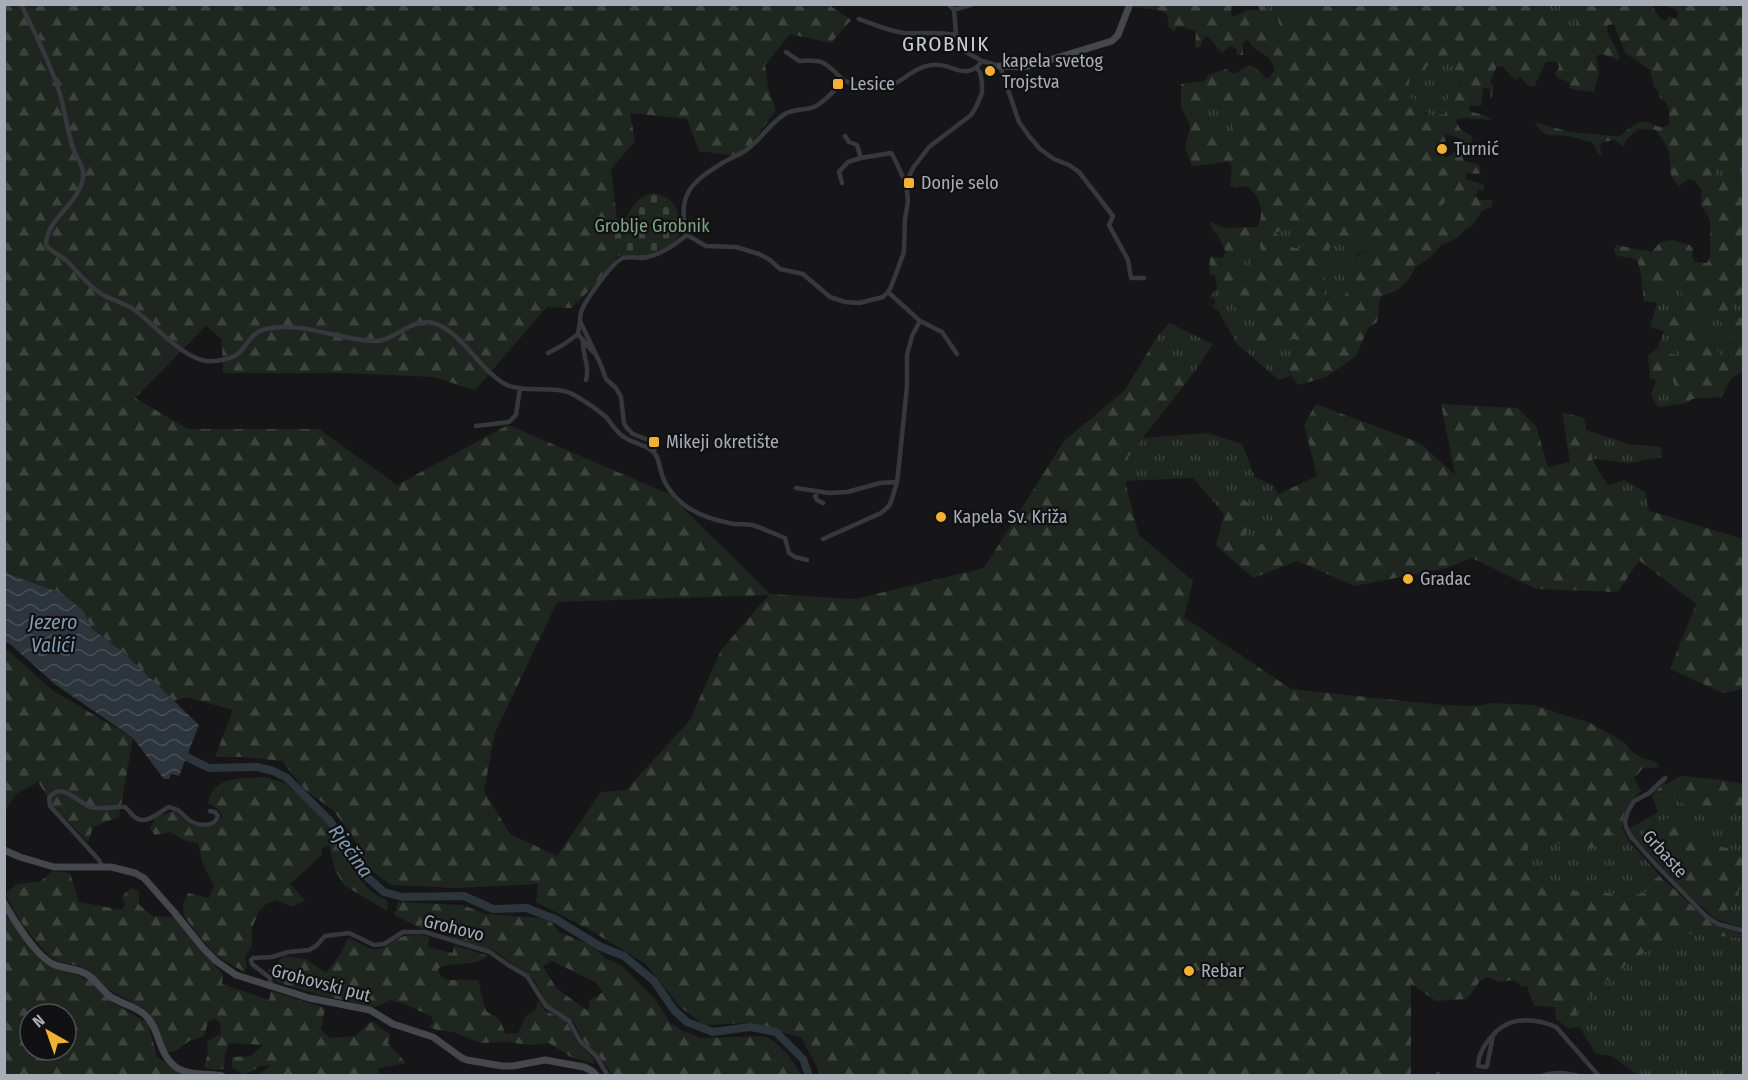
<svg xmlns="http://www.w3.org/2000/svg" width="1748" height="1080" font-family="'Fira Sans Condensed',sans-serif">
<defs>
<pattern id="grass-tufts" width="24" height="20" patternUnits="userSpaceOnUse" patternTransform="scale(1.5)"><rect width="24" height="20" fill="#1e261f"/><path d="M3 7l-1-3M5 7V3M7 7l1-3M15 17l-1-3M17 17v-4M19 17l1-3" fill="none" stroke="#3c433d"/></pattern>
<pattern id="forest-firs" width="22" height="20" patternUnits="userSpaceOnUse" patternTransform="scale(1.5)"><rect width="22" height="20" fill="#1e261f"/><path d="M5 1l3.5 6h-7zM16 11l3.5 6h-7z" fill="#3c433d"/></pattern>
<pattern id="cemetery-stones" width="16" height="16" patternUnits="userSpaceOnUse" patternTransform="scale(1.5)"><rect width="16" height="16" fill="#1e261f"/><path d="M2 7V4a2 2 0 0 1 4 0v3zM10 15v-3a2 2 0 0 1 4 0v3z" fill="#3c433d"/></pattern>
<pattern id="water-waves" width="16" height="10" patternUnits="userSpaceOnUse" patternTransform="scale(1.5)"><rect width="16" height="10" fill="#2c353c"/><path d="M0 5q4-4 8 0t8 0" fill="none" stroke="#485056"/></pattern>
</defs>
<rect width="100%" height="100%" fill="#161618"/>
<path fill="url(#grass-tufts)" d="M1267 5H1299L1300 12 1295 15 1285 36H1279L1268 23Z
M1544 5H1582L1589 7 1578 25 1573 29 1567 27 1562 10 1557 15H1548Z
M1435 60H1448L1465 74 1448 99 1445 114 1437 121 1404 95 1405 90 1409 85 1410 73Z
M1215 101 1221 109 1231 113C1238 125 1230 133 1221 141L1217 136 1206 131 1201 119 1202 113Z
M1721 160 1726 165 1738 163 1742 174 1738 179H1732L1720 186 1713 169 1714 163Z
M1448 192H1454L1457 198 1454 206 1445 215H1433L1429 211 1430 205 1445 202 1444 196Z
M1285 229H1297L1312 238C1307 241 1305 246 1300 248 1292 250 1289 241 1283 238 1280 236 1277 234 1274 233Z
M1259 240 1262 255 1251 261 1249 267 1243 268 1238 263 1234 252 1237 247 1243 244 1249 245Z
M1364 242 1369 244 1372 249C1368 250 1362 251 1358 254 1347 264 1359 300 1332 302L1323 293 1327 256 1331 244Z
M1669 286 1681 289 1683 301 1680 313 1669 319 1683 345 1679 356 1657 349 1664 331 1650 327 1657 303 1655 297 1663 289Z
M1217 288 1228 290 1234 293 1235 299 1256 322 1255 340 1299 339 1301 345C1292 357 1288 361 1290 376L1279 380 1237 344 1218 311 1212 307 1216 301 1213 298H1209Z
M1743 294V319L1737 316 1731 306 1732 299Z
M1705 310 1716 314 1723 324 1733 330 1727 361 1722 359C1720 351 1714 349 1709 343 1702 333 1700 324 1698 313Z
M1169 323 1213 344 1195 371 1176 368 1157 337Z
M1667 376 1672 378 1678 395 1687 403 1658 407 1651 395 1656 380Z
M1586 430 1628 444 1661 447 1662 457 1630 463 1592 459Z
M1208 433 1242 444 1255 477 1273 485 1278 494 1270 498 1282 519 1272 543 1238 547 1231 490 1224 514 1193 478 1125 481 1124 461 1143 438Z
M1624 480 1645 492 1649 510 1634 506 1623 511 1607 486Z
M1663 792 1691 808 1706 813 1718 804 1722 807 1743 815V856L1731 849 1702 842 1682 815 1671 817 1644 830V847L1632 835 1629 829 1658 812 1652 795Z
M1622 828 1628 840 1660 876 1654 879 1656 890 1626 897 1598 891H1564V888L1533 871 1526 857 1531 838H1544L1573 849 1593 848Z
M1743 886V928L1716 919 1738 901 1739 890Z
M1678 933 1743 938V934V1075H1638L1611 1056 1596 1054 1579 1027 1576 1009 1598 988 1633 959Z"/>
<path fill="url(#forest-firs)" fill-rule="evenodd" d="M1136 4 1232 5 1231 11 1233 17 1249 9 1260 11 1258 5H1267L1268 23 1280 36H1285C1279 26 1272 12 1286 6L1295 15 1300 12 1299 5H1544L1548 15H1557L1563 9 1567 27 1573 29 1578 25 1574 14 1579 11H1585L1588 8 1582 5H1653C1654 12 1659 18 1666 21L1669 16 1675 19 1679 14 1675 9 1669 7 1668 5H1743L1744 294 1732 299 1731 306 1737 316 1743 319V373L1742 372 1732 378 1721 397 1692 399 1687 403 1678 395 1672 378 1667 376 1656 380 1650 378 1648 356 1657 349 1679 356 1683 345 1668 326 1669 319C1683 310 1685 306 1681 289 1668 286 1664 288 1656 297L1657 303 1645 301 1644 306C1644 300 1641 263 1636 260 1632 257 1623 257 1617 256L1614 251 1616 245 1652 252 1660 242 1672 240 1690 245 1693 250 1692 256 1695 262 1707 263 1710 257V220L1701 204 1702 191 1695 181 1689 179 1679 186C1665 172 1673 168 1669 153 1667 145 1660 137 1656 130L1638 129 1625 141 1624 147 1614 140 1603 142 1599 146 1603 156 1598 153 1592 142C1583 141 1577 137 1568 136 1550 133 1546 141 1534 122L1570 132 1614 136H1620C1627 130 1636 121 1646 122 1656 124 1660 131 1669 124 1669 113 1671 103 1660 98L1658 91 1654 87 1650 70 1625 53 1614 24 1608 25 1607 32 1619 54V60L1602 54 1596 56 1599 74 1594 92 1576 90 1570 88 1569 82 1558 78 1555 73 1559 68 1558 62H1546L1534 87 1528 86 1520 77 1515 80 1503 67 1497 66 1490 82 1494 87 1491 99 1489 88H1483L1481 106 1470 105 1469 111 1486 116 1491 120 1466 118 1455 120 1461 130 1472 136 1471 149 1462 156 1464 161 1477 164 1481 168 1479 174 1467 173 1465 179 1483 184 1485 190H1479L1475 195 1479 200H1492V206L1482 211 1471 227 1466 229 1457 238 1441 245 1434 254 1415 268 1409 279 1396 291 1384 295 1380 299 1377 322 1368 328 1356 356 1326 377 1299 385C1283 369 1289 361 1301 345L1299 340 1292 339 1284 346 1260 344 1255 340 1256 322 1241 314 1233 305C1238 291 1228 290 1217 288L1215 276 1209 274 1210 257 1222 258 1226 252 1218 236 1208 221 1225 228 1257 227C1266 212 1259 196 1247 186L1235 188 1230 185 1232 166 1227 162 1192 166 1185 147 1190 129 1189 123 1181 107V84L1205 81 1208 75 1226 69C1240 81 1240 63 1252 66 1257 68 1263 75 1267 79L1275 70C1271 56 1263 55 1254 48 1252 46 1250 43 1248 40L1243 43V55H1237L1236 49 1231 46 1222 53 1210 39 1205 36 1200 47 1195 48 1196 31 1178 26 1174 31 1169 27 1167 15 1163 11 1134 7ZM1435 60H1448L1453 64 1454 70H1460L1465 74 1459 84 1453 83 1448 87V99L1443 103 1445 108V114L1439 115 1437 120 1424 112 1421 101 1404 95 1405 90 1409 85 1410 73 1416 75 1423 74 1429 63ZM1215 101 1225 113H1231C1235 119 1235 123 1232 129L1226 131V137L1221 140 1217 136 1206 131 1201 119 1202 113ZM1445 134 1462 139 1458 141 1455 152 1446 158 1437 149 1440 144 1446 141ZM1721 161 1726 165 1738 163 1742 174 1738 179H1732L1727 176 1720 186 1713 169 1714 163ZM1448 192H1454L1457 198 1454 206 1445 214 1433 215 1429 211 1430 205C1437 207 1440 208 1445 202L1444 196ZM1285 229H1297L1312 238C1307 241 1305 246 1300 248 1292 250 1289 242 1284 238 1281 236 1278 235 1275 233ZM1259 241 1262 255 1251 261 1249 267 1243 268 1238 263 1234 252 1237 247 1243 244 1249 246ZM1364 242 1369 244 1372 249C1356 253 1355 258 1347 271L1351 282C1348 292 1343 301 1332 302L1323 293 1327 256 1331 245ZM1705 310 1716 314 1723 324 1733 330 1729 348 1724 351 1729 355 1727 361 1722 359C1720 351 1714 349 1709 343 1703 333 1700 324 1698 313Z
M4 5H829L851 20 831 43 790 34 765 65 768 87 776 110 742 157 699 151 687 119 630 113 635 141 611 169 617 220 606 222 618 256 592 288 571 308 547 307 475 390 433 377 344 373H223L222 340 206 326 135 398 188 429H319L397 485 508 425 669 494 770 594 855 599 984 568 1064 441 1124 391 1157 337 1176 367 1195 371 1125 461V481L1139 535 1193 581 1184 617 1291 689 1442 705 1477 706 1491 703 1533 705 1590 723 1623 741 1632 752 1644 759 1654 761 1659 765 1656 768H1643L1634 778 1641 791C1628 802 1623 811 1622 828L1593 848 1573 849 1544 838H1531L1526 857 1533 871 1565 888 1564 891H1598L1626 897 1656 890 1654 879 1660 876 1703 916 1717 926 1743 934V938L1678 933 1633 959 1598 988 1576 1009 1579 1027 1569 1029 1556 1019 1555 1007 1534 1006 1527 986 1523 987 1514 980 1499 982 1488 977 1480 981 1467 999 1436 1001 1411 984V1075L820 1076 818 1069 801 1037 746 1023 704 1025 679 1006 646 964 590 930 536 902 538 884 458 888 391 885 369 869 352 835 333 810 305 790 282 761 244 757H215L233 710 186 697 174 701 123 652 92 629 83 610 61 593 5 572ZM769 595 721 650 690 720 626 790 601 792 557 856 510 834 484 791 495 733 557 602Z
M1316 404 1420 443 1455 475 1441 404 1518 408 1536 426 1548 467 1570 462 1562 412 1584 418 1592 459 1623 511 1634 506 1743 539V689L1723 693 1670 669 1696 604 1639 560 1618 592 1536 589 1472 558 1446 568 1355 586 1297 561 1253 578 1216 545 1231 489 1257 511 1239 547 1272 543 1282 519 1270 498 1317 476 1304 425Z
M5 649 9 651 52 690 133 738 119 817 93 827 88 842 54 807 38 782 16 794 5 811Z
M1683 776 1723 780 1743 784V815L1722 807 1718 804 1706 813 1691 808 1663 792 1652 795 1666 781 1664 786 1676 778Z
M264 777 285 783 309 804 327 824 360 879 370 891 388 901 387 911 344 885 335 870 329 845 322 848V855L290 884 305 900 293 907 276 900 266 904 259 911 252 928V945L245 958 247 967 244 972 219 957 209 948 184 916 183 904 188 893 209 898 214 885 203 865 198 843 186 841 170 832 155 835 150 829 156 816 175 811C189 825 197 830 217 824L222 816 219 810 208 803C214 775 240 779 264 777Z
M1683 815 1702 842 1731 849 1743 856V886L1739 890 1738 901 1716 919 1689 896 1644 847 1643 830 1671 817Z
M52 871 70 873 79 902 122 910 125 905 122 897 126 892 132 888 139 892V905L153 916 174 917 199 949 223 974 222 984 269 1000 271 991 325 1008 321 1029 330 1038 355 1036 372 1021 390 1035 388 1043 406 1063 379 1068V1075H259L271 1065 260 1066 245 1075 232 1068V1057L251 1056 263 1045 229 1043 225 1055 224 1069 214 1070 204 1067 208 1054 207 1042 221 1033 220 1023 215 1019 208 1022 204 1036 189 1041 176 1051 167 1052C161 1035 157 1021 143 1008L105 988 88 970 79 966 57 961 50 957C32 938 16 918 6 894L16 884 41 881Z
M398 902 462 905 486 914 541 918 551 922 559 932 591 945 606 959 621 965 655 999 670 1023 683 1031 701 1038 764 1036C779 1042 794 1061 801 1075H613L598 1055 583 1040 574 1022 547 1004 534 980 527 973 509 962 498 953 491 949 463 943 450 937 440 926 432 925 425 930 394 915ZM552 961 595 982 603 992 590 1000 588 1011 556 988 543 966Z
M4 913 47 965 88 979 111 1002 148 1023 157 1057 184 1075H5ZM30 1014H66V1050H30Z
M421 935 429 937 428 947 453 953 454 945 488 956C473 968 457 959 438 969L441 977 448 980H478L486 1011 499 1019 506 1034 518 1033 526 1016 536 1009 538 1000 544 1010 566 1021 578 1043 594 1059V1064L571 1057 549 1043 531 1045 506 1042 481 1043 453 1032 437 1030 429 1027 433 1022 431 1016 402 1003 391 1000 375 1007 319 995 277 982 268 971 284 956 306 959 326 973 341 953 348 938C357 940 365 949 375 949 385 950 392 941 401 937 407 935 414 935 421 935Z"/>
<path fill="url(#cemetery-stones)" d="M654 193C665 196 675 200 677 212 678 219 682 223 681 230 681 242 657 254 646 256 636 258 630 254 618 256L606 221 627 217C633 204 639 196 654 193Z"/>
<path fill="url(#water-waves)" d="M4 572 61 593 83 610 92 629 123 652 199 725 179 776 171 774 169 779H164L133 738 56 685 10 644 5 642Z"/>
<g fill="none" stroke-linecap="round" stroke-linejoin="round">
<path stroke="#2c353c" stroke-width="8" d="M179 749 187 757 209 768 257 767 273 771 287 778 330 821 366 876 384 892 402 897 464 896 493 909 527 908 557 920 601 947 624 956 654 981 674 1010 687 1022 713 1032 750 1027 776 1032 803 1059 809 1076"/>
<path stroke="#37383d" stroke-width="4.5" d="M21 4C35 34 50 62 60 94 65 111 67 130 73 148 76 158 85 166 83 177 80 204 46 218 46 245 52 253 60 255 67 261 78 272 87 285 100 293 111 300 125 303 136 311 154 325 183 358 206 361 216 362 233 359 240 352 249 342 252 332 266 329 303 321 338 340 374 341 395 342 410 317 433 323 462 331 479 370 505 384 526 395 554 383 576 396 586 402 597 409 606 417 612 424 616 432 624 437 633 444 648 444 655 454 659 459 659 465 661 471 664 485 675 498 687 507 701 516 717 521 734 524 740 524 746 524 752 525 763 528 774 534 785 538L789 553 795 557 807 560
M948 4 954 10 956 35
M954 10 973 4
M859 19C873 24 888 31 904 33 923 34 936 31 956 35L966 52 982 61
M786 52 799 61C825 59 826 63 844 81
M976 68 980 72 982 83V93L976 107 971 115 929 147 913 168 906 183 908 201 905 219 904 252 891 287 888 292 883 297 859 303 845 302 830 297 803 274 780 269 770 260 759 254 736 247 706 246 687 235C676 195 691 182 724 162 731 158 738 155 745 151 760 141 770 123 785 114 795 108 807 111 816 106 827 100 835 89 844 81 855 83 869 90 880 89 900 86 911 68 931 65 952 61 965 84 982 61L1000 66 1019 122 1029 136 1040 149 1054 159 1069 165 1079 172 1113 216 1109 225 1128 260 1131 278H1144
M845 136 849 142 857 145 861 158 891 153C897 161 900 173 906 183
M842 183 839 172 848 162 861 158
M580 321 578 334 593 352
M920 321 942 332 957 354
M583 340C582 357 590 363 586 380
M548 353 563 345 578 334
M476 426 509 422 516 415 520 388
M654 451 655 448 651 441 633 434 627 428 624 423 621 397 616 388 606 379 600 363 580 321C580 317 580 316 581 312 585 301 612 262 623 258 629 256 635 258 642 258 659 256 673 246 687 235
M796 488 829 493 847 492 880 483 897 482
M817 492 815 496 817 500 823 503
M823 539 881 513 889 506 892 499 897 482 899 465 907 386V355L912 336 920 321 888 292
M1665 778 1649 793 1634 801 1628 811 1625 821 1626 827 1631 837 1658 867 1706 916 1718 924 1744 931
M102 866 99 860 50 806 49 798C62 780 77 803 91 807 102 810 114 806 125 807 129 810 132 816 136 818 147 825 160 811 169 807 170 807 177 810 178 810 182 813 185 817 189 820 198 826 215 828 218 816L215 812 210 811
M271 986 270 978 252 964 251 960 253 958 272 957 288 952 309 950 316 946 325 936 349 933 374 945 384 944 403 932H425L490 952 508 965 527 976 546 1006 569 1021 580 1041 596 1056 608 1076
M1493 1036 1487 1066 1486 1067 1478 1066C1478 1056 1484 1045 1491 1037 1494 1035 1495 1032 1498 1030 1514 1016 1538 1019 1556 1027L1599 1076
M1438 1074 1439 1076
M1541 1076C1555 1071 1566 1073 1579 1076"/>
<path stroke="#45474d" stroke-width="7" d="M1000 66 1022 67 1033 65 1112 41 1118 35 1130 4
M4 850 20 857 54 867H111L135 873 144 878 174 912 203 948 216 961 236 975 309 998 370 1010 393 1024 433 1037 462 1058 467 1060 502 1066H513L545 1060 584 1067 592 1071 597 1076
M4 903C13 919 36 956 53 964 64 969 78 968 88 975 97 981 102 991 111 997 122 1004 135 1006 144 1014 161 1029 157 1054 177 1068 191 1076 207 1073 222 1076"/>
</g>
<g fill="#f2b134" stroke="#111113" stroke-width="2">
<circle cx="990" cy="71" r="6"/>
<rect x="832" y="78" width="12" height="12" rx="3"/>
<circle cx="1442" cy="149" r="6"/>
<rect x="903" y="177" width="12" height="12" rx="3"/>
<rect x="648" y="436" width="12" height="12" rx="3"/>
<circle cx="941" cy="517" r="6"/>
<circle cx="1408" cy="579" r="6"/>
<circle cx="1189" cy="971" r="6"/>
</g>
<g text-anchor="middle" stroke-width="4.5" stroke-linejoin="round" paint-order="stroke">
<g font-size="18" fill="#a8adb8" stroke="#111113" text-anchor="start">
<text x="1002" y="67">kapela svetog<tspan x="1002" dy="21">Trojstva</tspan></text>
<text x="850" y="90">Lesice</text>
<text x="1454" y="155">Turnić</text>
<text x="921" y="189">Donje selo</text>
<text x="666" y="448">Mikeji okretište</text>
<text x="953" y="523">Kapela Sv. Križa</text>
<text x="1420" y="585">Gradac</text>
<text x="1201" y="977">Rebar</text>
</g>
<g font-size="18" fill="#7fa381" stroke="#111113">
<text x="652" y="232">Groblje Grobnik</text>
</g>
<g font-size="18" fill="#a8adb8" stroke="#111113">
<text transform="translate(1665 854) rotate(48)" y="6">Grbaste</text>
<text transform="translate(454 928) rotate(14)" y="6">Grohovo</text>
<text transform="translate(321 983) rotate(15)" y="6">Grohovski put</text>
</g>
<g font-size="20" font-style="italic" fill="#7f9bb3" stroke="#111113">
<text x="53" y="629">Jezero<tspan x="53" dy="23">Valići</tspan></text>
<text transform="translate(351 851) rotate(54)" y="7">Rječina</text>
</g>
<g font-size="21" letter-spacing="1.5" fill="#c9ccd4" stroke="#111113">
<text x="946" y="51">GROBNIK</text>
</g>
</g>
<rect width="1748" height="1080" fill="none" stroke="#a8adb8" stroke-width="12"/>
<g transform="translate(48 1032) rotate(320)"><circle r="28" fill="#111113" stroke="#4d4f55" stroke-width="1.5"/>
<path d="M0-4.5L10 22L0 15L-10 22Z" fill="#f2b134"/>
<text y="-9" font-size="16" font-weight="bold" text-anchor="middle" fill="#a8adb8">N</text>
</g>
</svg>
